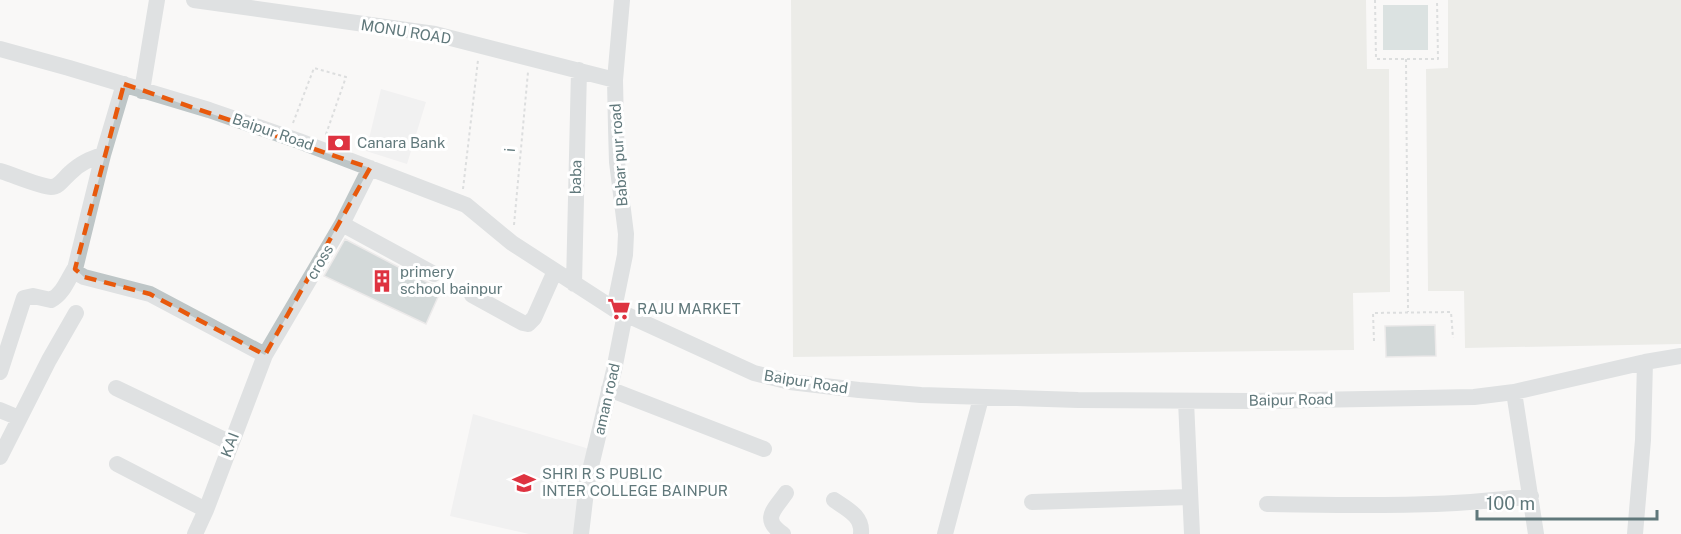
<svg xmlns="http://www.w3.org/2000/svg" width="1681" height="534" font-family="'Public Sans',sans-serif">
<rect width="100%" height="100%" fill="#f9f8f7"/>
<path fill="#e7e8e8" d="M381 89 426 102 407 164 366 151Z
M473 414 596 451 582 534H529L450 516Z"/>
<path fill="#dbded6" d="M791 0H1366L1367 69H1389L1390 292 1353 293 1354 350 793 357Z
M1448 0H1681V344L1465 348 1464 291H1428L1426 69 1448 68Z"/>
<path fill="#b5c7c6" d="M1383 5H1428V50H1383Z"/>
<path fill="#a5b3b4" stroke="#dbdad9" stroke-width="1.5" d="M345 239 429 283 442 288 426 324 324 276Z
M1435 325 1436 356 1386 357 1385 326Z"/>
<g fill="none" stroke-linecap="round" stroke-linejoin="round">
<path stroke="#b9bebf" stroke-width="2" stroke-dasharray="3 3" stroke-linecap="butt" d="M1375 0 1376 59H1438L1437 0
M1406 59 1408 312
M293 123 314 68 346 77 325 137
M463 189 478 60
M514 225 528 72
M1374 341 1373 313 1451 312 1453 338"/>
<path stroke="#bec6c7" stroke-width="16" d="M194 0 435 34 615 80
M0 49 69 68 209 110 299 141 466 205 512 243 614 309 754 373 790 382 859 390 921 395 1078 400 1250 401 1474 397 1514 392 1645 362 1681 356
M124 84 103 155 75 269 77 273 84 277 150 294 265 355
M142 91 157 0
M0 171C11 174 41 187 51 187 59 187 64 178 70 173 80 163 90 159 103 155
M342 224 434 274
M574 284 579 70
M472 295 523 323 528 324 534 318 555 271
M614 309 625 255 626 234 617 162 616 128 615 80 622 0
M0 372 24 298 33 296 51 300C63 294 68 279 75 268
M116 388 231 443
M609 389 764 449
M1514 392 1536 534
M1186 401 1192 534
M0 410 19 418
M0 457 49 360 76 313
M117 464 206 510
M834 500C847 509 863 516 861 534
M1032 502 1190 497
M1267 504C1355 505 1443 508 1531 496
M195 534 206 510 265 355 342 224 370 168
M581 534 587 483 614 370 625 314
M783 534C761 519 774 510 786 493
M945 534 981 398
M1635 534 1643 440 1645 362"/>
</g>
<path d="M0 0H1681V534H0ZM124 84 370 168 265 355 150 294 84 277 75 269Z" fill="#f9f8f7" fill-opacity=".55" fill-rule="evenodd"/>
<path fill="none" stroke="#e8590c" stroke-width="4.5" stroke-dasharray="12 8" stroke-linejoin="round" d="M124 84 370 168 265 355 150 294 84 277 75 269Z"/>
<defs>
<g id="bank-bare" transform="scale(1.8)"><path d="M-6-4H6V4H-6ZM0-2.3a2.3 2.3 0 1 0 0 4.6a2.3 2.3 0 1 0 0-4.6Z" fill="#de3340" stroke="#fff" stroke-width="2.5" paint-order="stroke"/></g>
<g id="building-bare" transform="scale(1.8)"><path d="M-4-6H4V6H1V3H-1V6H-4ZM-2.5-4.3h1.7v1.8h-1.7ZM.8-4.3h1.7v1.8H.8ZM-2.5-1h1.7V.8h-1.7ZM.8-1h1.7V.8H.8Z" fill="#de3340" stroke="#fff" stroke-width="2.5" paint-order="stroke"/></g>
<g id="supermarket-bare" transform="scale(1.8)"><path d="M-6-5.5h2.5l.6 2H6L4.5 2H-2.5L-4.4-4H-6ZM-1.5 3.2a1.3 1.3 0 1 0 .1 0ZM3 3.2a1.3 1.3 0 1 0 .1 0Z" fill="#de3340" stroke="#fff" stroke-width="2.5" paint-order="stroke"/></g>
<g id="university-bare" transform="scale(1.8)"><path d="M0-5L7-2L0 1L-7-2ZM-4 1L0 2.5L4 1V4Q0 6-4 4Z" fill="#de3340" stroke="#fff" stroke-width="2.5" paint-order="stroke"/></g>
</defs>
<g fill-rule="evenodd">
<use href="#bank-bare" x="339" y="143"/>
<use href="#building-bare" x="382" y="281"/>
<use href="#supermarket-bare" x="619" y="309"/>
<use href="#university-bare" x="524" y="483"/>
</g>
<g text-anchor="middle" stroke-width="6" stroke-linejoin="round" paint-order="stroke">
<g font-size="15" fill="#60787b" stroke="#fff">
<text transform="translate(406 32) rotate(9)" y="5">MONU ROAD</text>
<text transform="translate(273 132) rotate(19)" y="5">Baipur Road</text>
<text transform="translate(510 150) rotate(-85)" y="5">i</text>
<text transform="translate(619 155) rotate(-94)" y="5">Babar pur road</text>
<text transform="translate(576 177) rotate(-89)" y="5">baba</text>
<text transform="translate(320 262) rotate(-60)" y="5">cross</text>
<text transform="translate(806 382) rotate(9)" y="5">Baipur Road</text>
<text transform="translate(607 399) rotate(-77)" y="5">aman road</text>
<text transform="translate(1291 400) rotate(-1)" y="5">Baipur Road</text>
<text transform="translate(230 445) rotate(-69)" y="5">KAI</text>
</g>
<g font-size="15" fill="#60787b" stroke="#fff" text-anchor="start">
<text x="357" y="148">Canara Bank</text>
<text x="400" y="277">primery<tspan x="400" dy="17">school bainpur</tspan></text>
<text x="637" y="314">RAJU MARKET</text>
<text x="542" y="479">SHRI R S PUBLIC<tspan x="542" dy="17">INTER COLLEGE BAINPUR</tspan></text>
</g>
</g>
<path d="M1477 510v9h180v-9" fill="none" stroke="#60787b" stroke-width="3"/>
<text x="1486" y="510" font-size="18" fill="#60787b" stroke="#ffffff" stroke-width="4.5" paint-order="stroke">100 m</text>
</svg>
